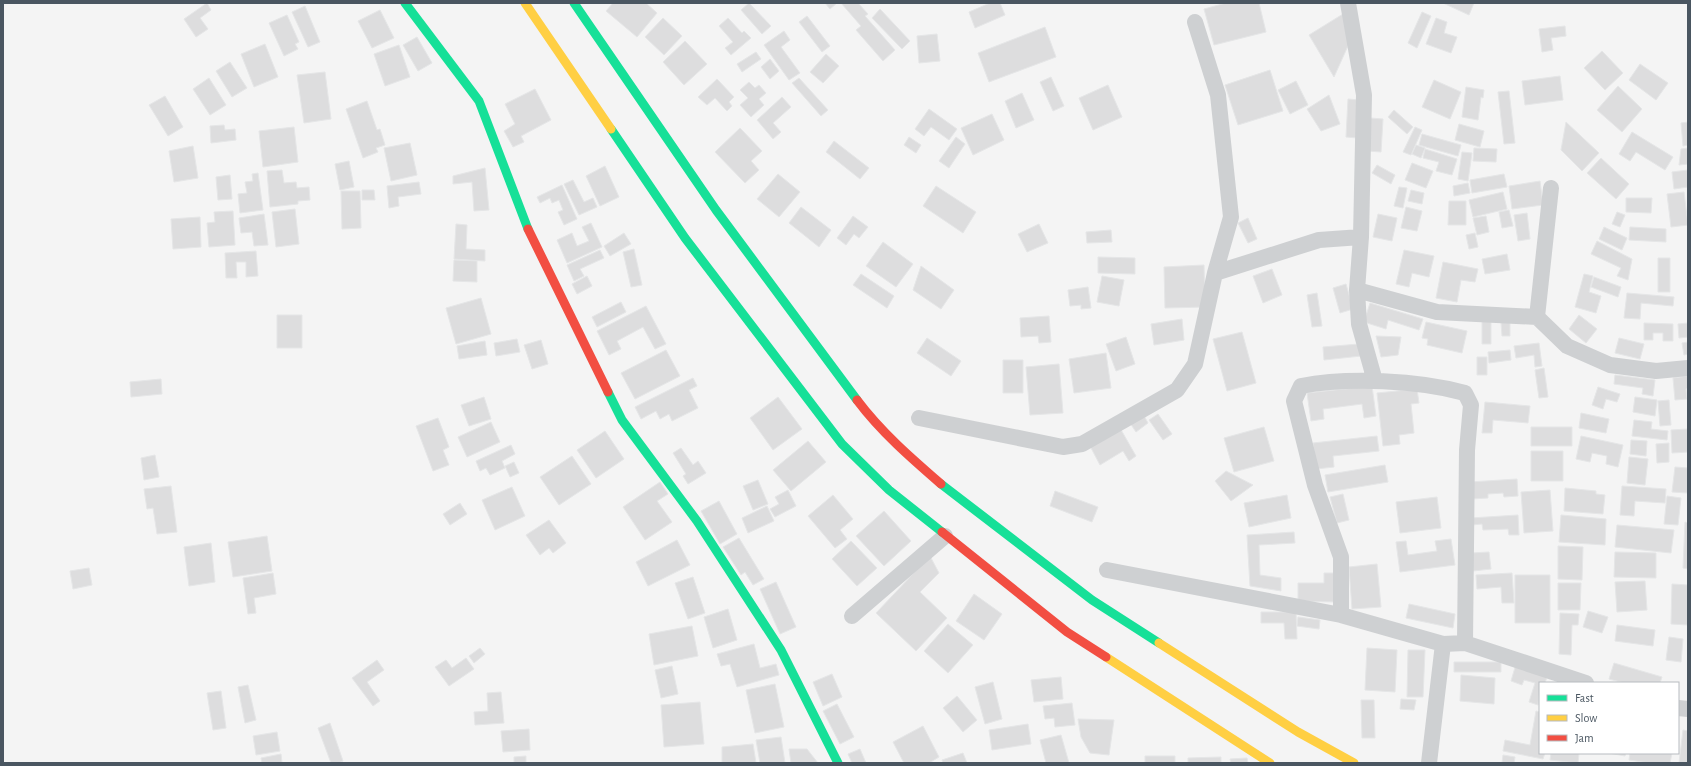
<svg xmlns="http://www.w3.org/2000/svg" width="1691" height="766" font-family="'Alegreya Sans',sans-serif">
<rect width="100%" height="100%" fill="#f4f4f4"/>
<path fill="#ddddde" stroke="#e5e6e7" d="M207 3 211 10 200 18 208 29 196 37 184 19Z
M613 3H646L657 13 637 37 606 11Z
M749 3 771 26 762 34 741 10Z
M825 3H837L830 9Z
M841 3H858L868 14 865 16 895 50 883 61 856 30 861 26Z
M990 3H1000L1005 15 975 28 969 12Z
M1226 3H1259L1266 32 1214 45 1204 9Z
M1443 3H1474L1469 15Z
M305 6 320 42 308 47 292 12Z
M880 9 910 41 902 49 872 18Z
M380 10 394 38 372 48 358 21Z
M1422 12 1431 16 1417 48 1408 43Z
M1343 14 1352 37 1334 77 1309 35Z
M287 15 299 42 295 44 298 49 284 56 269 23Z
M807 16 830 46 822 52 799 22Z
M663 18 682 36 664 55 645 37Z
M728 18 742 33 744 31 751 38 731 55 725 48 733 42 719 26Z
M1436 18 1447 22 1444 33 1457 37 1451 53 1426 44Z
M1565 26 1566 36 1551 38 1553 50 1542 52 1539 29Z
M1045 27 1056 57 989 82 978 53Z
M784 31 790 40 781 47 800 73 789 80 764 45Z
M937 34 940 61 919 63 917 36Z
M417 37 432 63 418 71 403 45Z
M685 41 707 64 684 85 663 62Z
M265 44 278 77 254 87 241 54Z
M399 45 410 77 385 86 374 54Z
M1602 51 1623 73 1605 90 1584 68Z
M756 52 761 59 742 72 737 64Z
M826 54 839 66 823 83 810 72Z
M770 59 779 71 770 79 761 67Z
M230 62 247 88 232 97 216 71Z
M1640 64 1668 83 1656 100 1629 80Z
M1270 70 1283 111 1238 125 1225 85Z
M325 72 331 119 304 123 297 75Z
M1560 76 1563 100 1525 105 1522 81Z
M1051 77 1064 106 1053 111 1040 82Z
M209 78 226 105 210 115 193 89Z
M799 78 828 110 821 116 792 83Z
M717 79 734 97 729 102 732 106 727 111 715 98 707 105 698 97Z
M1434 80 1461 92 1450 119 1422 107Z
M1296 81 1308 105 1290 114 1278 90Z
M749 82 755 88 759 85 766 93 759 99 764 105 751 117 740 105 748 98 740 90Z
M1108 85 1122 117 1093 130 1079 98Z
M1618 86 1642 109 1622 132 1597 110Z
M1466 87 1484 90 1483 98 1481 97 1478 120 1462 117Z
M535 89 551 120 521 136 524 142 513 147 504 131 515 124 505 104Z
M1509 91 1515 143 1504 144 1498 92Z
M1022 93 1034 120 1016 128 1005 101Z
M1329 95 1340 124 1321 131 1307 109Z
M165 96 183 127 168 136 149 105Z
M782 97 791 107 773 123 781 132 773 139 757 120Z
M1348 99 1359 100 1358 138 1346 137Z
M367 101 377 130 380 129 385 145 376 148 378 152 363 158 346 109Z
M929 109 957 129 949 140 931 127 924 136 915 129Z
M1394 110 1413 127 1407 134 1388 117Z
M992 114 1004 140 973 155 961 128Z
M1370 118 1383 119 1381 152 1368 151Z
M1566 122 1599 153 1582 171 1561 150Z
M1688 122V145L1683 146 1681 123Z
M1459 124 1484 131 1480 147 1455 140Z
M224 125 225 130 235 129 236 140 211 143 210 126Z
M294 127 298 162 263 167 259 131Z
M1415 127 1422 130 1411 155 1403 152Z
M740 128 762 151 751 161 759 170 745 183 715 152Z
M1632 132 1673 157 1665 170 1636 152 1630 161 1619 154Z
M1422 134 1461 145 1458 156 1419 145Z
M909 137 921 145 916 153 904 145Z
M956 137 965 144 949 168 939 161Z
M834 141 869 168 860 179 826 152Z
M410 143 417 175 391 181 384 148Z
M1416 145 1425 148 1421 158 1412 154Z
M193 146 198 178 174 182 169 151Z
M1474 148 1497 149 1496 162 1473 161Z
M1688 148V164L1679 165 1681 149Z
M1425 149 1457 159 1452 175 1436 171 1439 162 1423 158Z
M1462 152 1472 153 1468 181 1458 179Z
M1601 158 1629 184 1616 199 1587 173Z
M349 161 354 187 340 190 335 164Z
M1412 163 1433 171 1426 188 1405 180Z
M1377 165 1395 175 1391 184 1372 173Z
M605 166 619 197 600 206 586 176Z
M485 168 489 210 474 211 472 182 453 184V176Z
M282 170 284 183 296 182 297 188 309 187 310 200 298 201V204L270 207 267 171Z
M1688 170V187L1674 189 1672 172Z
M258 173 263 210 240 213 238 194 247 193 245 182 253 181 252 174Z
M778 174 800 192 779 217 757 199Z
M1504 174 1507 187 1472 193 1470 180Z
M230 175 232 199 218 200 216 177Z
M573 180 584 202 593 198 597 207 579 215 564 184Z
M1540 181 1543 205 1512 209 1509 186Z
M419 182 421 194 398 197 399 206 389 208 387 186Z
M1468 183 1470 193 1454 196 1453 186Z
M562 185 577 219 564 225 558 212 563 210 559 200 552 203 550 198 540 203 537 197Z
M936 186 976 212 963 233 923 206Z
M1399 187 1407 188 1403 208 1394 206Z
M362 190H374L375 200H362Z
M1411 190 1424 193 1422 204 1408 201Z
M341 191H360L361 228 342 229Z
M1503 192 1507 209 1473 217 1469 200Z
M1684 192 1688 225 1671 227 1667 194Z
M1626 198H1652L1651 213 1626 212Z
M1449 201H1466V225H1448Z
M801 207 831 230 819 247 789 223Z
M1406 207 1422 211 1417 231 1401 228Z
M295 209 299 244 276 247 272 212Z
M1509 210 1513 226 1502 228 1499 212Z
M233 211 235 245 209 247 207 223 215 222 214 212Z
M1617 212 1625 215 1620 227 1612 224Z
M1527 213 1530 239 1518 241 1514 215Z
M264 214 268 245 254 246 252 232 241 233 239 218Z
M1378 214 1397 218 1392 241 1373 237Z
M853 216 868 227 859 238 854 234 846 245 837 238Z
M1486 216 1489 232 1477 235 1473 218Z
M200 217 201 247 173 249 171 219Z
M1248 218 1257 239 1248 243 1238 223Z
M591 223 602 247 567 263 557 240 572 233 577 246 589 241 582 227Z
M456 224 467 225 466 249 485 250V261L454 259Z
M1039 224 1048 243 1027 252 1018 234Z
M1604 227 1627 238 1622 250 1599 239Z
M1630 227 1666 229V242L1629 240Z
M1111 230 1112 242 1087 243 1086 232Z
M624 233 631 244 610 256 604 246Z
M1475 233 1478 247 1469 249 1466 235Z
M1597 241 1632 259 1628 280 1617 276 1621 268 1591 254Z
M883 242 913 264 896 287 866 266Z
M634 249 642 285 631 287 623 252Z
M600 250 604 258 580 269 584 276 574 281 567 265Z
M1404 250 1434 256 1429 277 1412 273 1409 287 1396 284Z
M256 251 258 276 246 277V262H236L237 278H226L225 253Z
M1507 254 1510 270 1485 274 1482 259Z
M1098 257 1135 258V274L1098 273Z
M1658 258H1670V292H1658Z
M454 260 477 261V282L453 281Z
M1443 262 1478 269 1475 282 1461 280 1457 302 1436 298Z
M1204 265 1205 307 1165 308 1164 267Z
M921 266 954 290 941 309 913 290Z
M1272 269 1282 295 1263 303 1253 276Z
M861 274 894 296 887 308 853 285Z
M1584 274 1593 276 1589 292 1601 296 1596 313 1575 307Z
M587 276 592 286 577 294 572 284Z
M1102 276 1124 280 1119 306 1097 302Z
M1594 277 1621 287 1618 297 1591 287Z
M1346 284 1353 309 1340 313 1333 288Z
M1088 287 1091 308 1081 309V305L1070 306 1068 290Z
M1317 293 1322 326 1312 327 1307 295Z
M1627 293 1674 297 1673 306 1641 303 1640 319 1624 318Z
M481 298 491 334 456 344 446 308Z
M621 302 626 312 597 327 592 317Z
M1370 303 1423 319 1419 330 1388 320 1386 329 1364 322Z
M646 306 666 344 655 349 643 327 617 341 621 349 609 355 597 331Z
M277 315H302V348H277Z
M1579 315 1597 329 1586 343 1569 329Z
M1049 316 1051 342 1039 343 1038 336 1021 337 1020 318Z
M1182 319 1184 340 1154 345 1151 324Z
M1482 320H1491V344H1482Z
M1426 322 1467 331 1462 353 1427 345 1428 339 1422 338Z
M1501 322H1510V336H1502Z
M1644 323 1673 324V341H1663V333H1653V340H1644Z
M1688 323V337L1679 338 1678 324Z
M1242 332 1256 383 1227 391 1213 339Z
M1376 336 1401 337 1398 355 1381 357Z
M1126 337 1135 364 1116 371 1106 344Z
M927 338 961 361 951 376 917 353Z
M1619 338 1644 344 1640 359 1615 353Z
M517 339 520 352 496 356 494 343Z
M541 340 548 364 532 369 524 345Z
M485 341 487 355 459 359 457 346Z
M1688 342V354L1684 355 1682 343Z
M1539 343 1542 366 1535 367 1534 355 1516 358 1514 346Z
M1359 344 1361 356 1324 360 1323 347Z
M666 350 680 376 635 399 621 373Z
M1510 350 1511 360 1489 363 1488 352Z
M1106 353 1111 388 1074 393 1069 359Z
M1477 357H1487V375H1477Z
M1003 360H1023V393H1003Z
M1059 364 1063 413 1030 415 1026 367Z
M1544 368 1548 397 1539 398 1535 370Z
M1615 375 1655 380 1653 396 1642 394 1643 388 1614 384Z
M1688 376V388L1686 389 1687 399 1675 400 1673 378Z
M693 378 697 386 689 390 698 408 672 421 669 414 660 419 656 411 641 419 635 407Z
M161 379 162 394 131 397 130 382Z
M1372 386 1376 416 1364 418 1362 404 1323 409 1324 419 1311 421 1307 393Z
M1598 387 1620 394 1617 402 1606 399 1603 409 1592 405Z
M1417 389 1419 403 1411 404 1414 433 1399 435 1400 444 1383 446 1377 393Z
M484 397 491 419 469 426 461 405Z
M778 397 802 429 773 450 750 418Z
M1635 397 1657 400 1655 416 1633 412Z
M1669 400 1671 425 1660 426 1658 401Z
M1485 402 1530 406 1528 423 1493 420 1492 433H1482Z
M1581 413 1609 419 1606 433 1579 428Z
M1143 414 1148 423 1136 432 1130 423Z
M1158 414 1172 434 1163 440 1149 420Z
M438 418 449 447 443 450 449 465 433 471 416 426Z
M1634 420 1652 422 1651 429 1668 431 1667 440 1632 436Z
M491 422 500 442 467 457 458 437Z
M1264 427 1274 461 1234 472 1224 438Z
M1531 427H1572V446H1531Z
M1120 428 1136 456 1129 461 1123 451 1100 465 1090 446Z
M1688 429V452L1672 453 1671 430Z
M605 431 624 459 596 478 577 450Z
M1377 436 1379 451 1333 456 1334 467 1316 469 1313 443Z
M1581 436 1623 445 1618 467 1606 464 1607 456 1592 453 1590 462 1576 459Z
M1631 440 1647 441 1646 456 1630 454Z
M808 441 826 462 791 491 773 470Z
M1669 443V462L1657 463 1656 444Z
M511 445 515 454 502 461 505 468 490 475 486 468 480 471 476 461Z
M681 448 693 465 698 461 706 473 688 484 683 476 686 474 673 453Z
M1531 451H1563V481H1531Z
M155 455 159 477 144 480 141 458Z
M572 456 591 484 559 505 540 477Z
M1629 457 1648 459 1645 485 1627 483Z
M514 462 519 473 510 477 505 466Z
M1385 465 1388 482 1328 492 1325 475Z
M1675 467 1688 468V493L1672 492Z
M1226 471 1253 485 1231 501 1215 481Z
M1517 479 1518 496 1504 497 1503 493 1488 494V498L1471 499 1470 482Z
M758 480 768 504 753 510 743 486Z
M660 482 668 494 657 501 672 522 645 540 623 507Z
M171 486 177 532 157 534 153 508 147 509 144 489Z
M1622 486 1666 489 1665 503 1635 501 1634 516 1620 515Z
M512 487 525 516 495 530 482 500Z
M1565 488 1596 491V494L1605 495 1603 514 1564 511Z
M788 490 796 506 775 517 770 509 779 504 775 497Z
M1550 490 1553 531 1524 533 1521 492Z
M1055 491 1098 507 1092 522 1050 506Z
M1343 494 1349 520 1337 523 1330 497Z
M833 495 853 519 840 530 847 539 835 548 808 516Z
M1287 495 1291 518 1249 527 1244 503Z
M1667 496 1681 498 1678 525 1664 524Z
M1437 497 1441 528 1400 533 1396 502Z
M719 501 737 534 720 544 701 511Z
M460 503 467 514 450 525 443 514Z
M767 506 774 521 748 533 742 518Z
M884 511 911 541 884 566 856 536Z
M1518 515 1519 535H1509L1508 529 1483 530 1482 524 1471 525V518Z
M1561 515 1606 519 1605 545 1559 542Z
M549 520 566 543 553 553 549 548 540 555 526 535Z
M1685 522 1688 523V569L1683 568Z
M1617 525 1674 530 1671 553 1615 547Z
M1294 532 1295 543 1259 545 1260 575 1281 578V591L1250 586 1247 535Z
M267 536 272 571 233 577 228 542Z
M739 538 764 579 753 585 745 572 741 575 723 547Z
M1451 539 1455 565 1400 572 1396 542 1406 541 1408 555 1437 551 1435 541Z
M677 540 690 565 648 586 636 562Z
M851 541 877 568 857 586 832 559Z
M211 543 215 582 189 586 184 547Z
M1558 546 1583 547 1582 580 1558 579Z
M1489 552 1491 569 1473 571 1471 553Z
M1615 552 1656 553V578L1614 577Z
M930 556 939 573 920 592 947 618 916 651 876 613Z
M1377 564 1381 607 1352 609 1349 567Z
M89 568 92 585 73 589 70 571Z
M273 573 276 594 254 598 256 613 248 614 243 578Z
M1324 573H1335V602L1298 601V583H1324Z
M1512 573 1514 603H1502L1501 587 1477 589 1476 575Z
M1515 575H1550V623H1515Z
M693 577 705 613 688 619 675 583Z
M1645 581 1647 610 1617 612 1615 582Z
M776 582 796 627 780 634 760 589Z
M1558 583H1581L1580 610H1558Z
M1672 584 1688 585V625L1671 624Z
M974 594 1002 614 984 640 956 621Z
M1409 604 1455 614 1453 628 1406 618Z
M728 609 737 640 713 648 704 617Z
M1588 611 1608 617 1602 633 1583 627Z
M1261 612H1296L1297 639H1285L1284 623H1261Z
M1560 613 1579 614 1578 625H1572L1571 655 1559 654Z
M1298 617 1320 620 1319 629 1297 626Z
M948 624 973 645 948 673 924 651Z
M1617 625 1655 630 1653 646 1615 641Z
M692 626 698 656 654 665 649 634Z
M1669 637 1683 639 1681 662 1666 660Z
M754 644 760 668 776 664 779 675 737 687 730 664 721 666 717 654Z
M480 648 485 654 474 663 469 656Z
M1367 648 1397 650 1395 692 1365 690Z
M1408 650H1425L1423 697H1407Z
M466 658 474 669 449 686 435 667 446 660 452 668Z
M377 660 384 670 367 682 380 701 373 706 352 678Z
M1454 662H1501V672H1454Z
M1614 663 1662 677 1660 683H1624L1609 679Z
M1516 664 1548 674 1545 683H1540L1538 705 1529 702 1535 683 1524 680 1522 685 1511 681Z
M672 666 678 694 661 698 655 670Z
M832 674 842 697 823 706 813 682Z
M1461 675 1495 678 1494 704 1460 701Z
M1061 677 1063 699 1034 702 1031 680Z
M993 682 1002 719 985 724 975 687Z
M775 684 784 727 755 733 746 690Z
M248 685 256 720 245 723 238 687Z
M221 691 226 728 213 730 207 693Z
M501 692 504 723 475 725 474 712 488 711 487 693Z
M957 696 977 720 963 732 943 708Z
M1401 699 1416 700 1414 710 1400 709Z
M1361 700H1374L1375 738H1362Z
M700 702 704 744 664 747 661 705Z
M1072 703 1075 725 1055 727 1054 718 1045 719 1043 706Z
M837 704 854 737 840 744 823 711Z
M1536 711 1540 712V753H1545L1543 759 1503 751 1505 740 1530 745Z
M1078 719 1114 720 1109 755 1090 753 1081 737Z
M330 723 343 761 338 763H331L318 728Z
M1028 724 1031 744 992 750 989 730Z
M923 726 939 757 929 763H904L893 742Z
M529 729 530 750 503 752 501 731Z
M1683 730 1688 731V763H1679Z
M277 732 280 751 256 755 253 736Z
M1061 735 1069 763H1046L1040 740Z
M781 737 785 763H760L756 740Z
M753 744 756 763H722V747Z
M789 749H807L818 763H791Z
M860 749 866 763H852L848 754Z
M963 753 967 763H943L942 760Z
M1551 753H1579L1578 763 1550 760Z
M1609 753H1626L1625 756Z
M1630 753H1672L1670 763H1649L1629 760Z
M281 754 282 763H262L261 758Z
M1503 755 1515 757 1514 763H1502Z
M526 756V763H514V757Z
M1145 756H1175V763H1145Z
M1221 757V763H1188V758Z
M1247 758 1248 763H1231L1230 759Z"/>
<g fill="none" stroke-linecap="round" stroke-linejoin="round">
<path stroke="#ced0d2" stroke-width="16" d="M1348 3 1364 95 1361 237 1357 290 1359 324 1375 381
M1215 273 1319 240 1361 237
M1357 290 1437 312 1537 317 1567 346 1610 365 1656 371 1688 368
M1537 317 1551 188
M919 418 1063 447 1082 444 1177 390 1195 364 1215 273 1231 217 1218 95 1195 22
M1107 570 1341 615 1443 644 1465 643 1586 683
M1341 615V557L1315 485 1294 401 1301 386C1348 377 1418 380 1465 393L1471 405 1467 450 1465 643
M852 616 945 536
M1678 708 1688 709
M1429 763 1443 644"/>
<path stroke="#16e098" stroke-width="9" d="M405 3 479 101 528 229
M574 3 716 210 857 400
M611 129 685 238 842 444 889 490 942 532
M608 392 622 420 697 521 781 650 838 763
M941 484 1092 600 1159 643"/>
<path stroke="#ffcf43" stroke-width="9" d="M525 3 611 129
M1159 643 1298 732 1354 763
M1106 657 1270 763"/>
<path stroke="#f24e42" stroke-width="9" d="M528 229 608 392
M857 400C881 432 911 458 941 484
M942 532 1067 632 1106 657"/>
</g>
<rect width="1691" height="766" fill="none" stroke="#4a5661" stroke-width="8"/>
<rect x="1539" y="682" width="140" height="72" fill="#ffffff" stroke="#b7bbc0"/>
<rect x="1547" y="695" width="20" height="6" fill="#16e098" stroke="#b7bbc0"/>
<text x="1575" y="702" font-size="12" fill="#4a5661">Fast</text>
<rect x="1547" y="715" width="20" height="6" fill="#ffcf43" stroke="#b7bbc0"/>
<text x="1575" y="722" font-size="12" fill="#4a5661">Slow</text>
<rect x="1547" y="735" width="20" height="6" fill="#f24e42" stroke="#b7bbc0"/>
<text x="1575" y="742" font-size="12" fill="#4a5661">Jam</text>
</svg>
